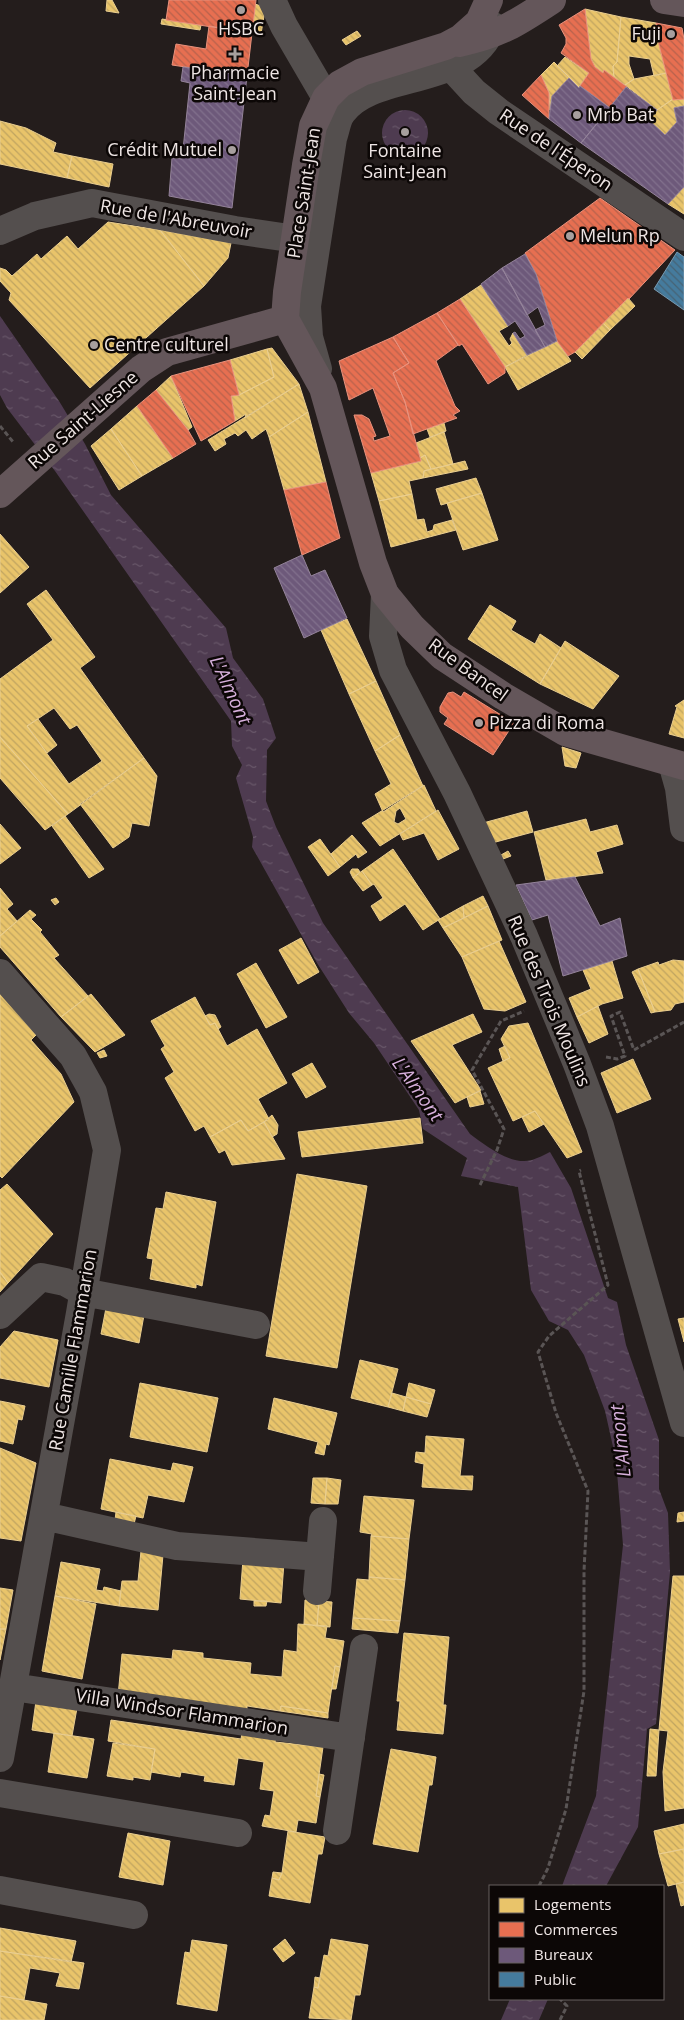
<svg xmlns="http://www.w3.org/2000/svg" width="684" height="2020" font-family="'Open Sans',sans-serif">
<defs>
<pattern id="water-ripples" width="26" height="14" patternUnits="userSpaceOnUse" patternTransform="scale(1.25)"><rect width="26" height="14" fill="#4e3b50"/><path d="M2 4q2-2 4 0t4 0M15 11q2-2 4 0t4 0" fill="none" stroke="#685769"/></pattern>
<pattern id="homes-back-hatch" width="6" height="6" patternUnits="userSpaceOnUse" patternTransform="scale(1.25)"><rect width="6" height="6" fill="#e9c46a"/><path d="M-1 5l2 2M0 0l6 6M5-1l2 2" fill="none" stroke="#c0a460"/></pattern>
<pattern id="shops-back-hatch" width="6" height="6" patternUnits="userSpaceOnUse" patternTransform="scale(1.25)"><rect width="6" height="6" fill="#e76f51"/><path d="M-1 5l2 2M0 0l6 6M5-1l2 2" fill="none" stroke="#b7624d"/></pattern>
<pattern id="offices-back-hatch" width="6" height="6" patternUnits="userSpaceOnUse" patternTransform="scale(1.25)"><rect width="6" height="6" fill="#6d597a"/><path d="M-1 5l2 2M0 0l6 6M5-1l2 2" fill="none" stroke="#82718d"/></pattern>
<pattern id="public-back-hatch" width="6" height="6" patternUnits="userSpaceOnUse" patternTransform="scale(1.25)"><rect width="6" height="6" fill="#457b9d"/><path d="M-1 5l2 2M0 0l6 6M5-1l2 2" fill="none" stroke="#466375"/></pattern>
</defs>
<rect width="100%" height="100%" fill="#241d1c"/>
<path fill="url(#water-ripples)" d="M382 133a23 23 0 1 1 46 0a23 23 0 1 1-46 0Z
M0 316 59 401 85 444 111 495 226 628 233 658 263 699 276 738 267 750 266 801 276 827 323 923 470 1134C485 1145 511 1166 532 1160 538 1158 544 1155 550 1152L571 1188 608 1298 617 1302 626 1345 659 1440V1489L668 1513 670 1572 656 1724 647 1729 638 1827 606 1886H562L596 1796 623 1545 616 1460 605 1411 584 1355 568 1330 549 1321 531 1290 518 1187 461 1176 467 1158 423 1129 419 1110 374 1043 349 1013 317 963 252 847 253 837 236 778 242 765 232 746 231 721 55 471 7 408 0 395Z
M510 1999H548L539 2020H501Z"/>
<path fill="url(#homes-back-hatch)" stroke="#eace8f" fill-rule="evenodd" d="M107 0H112L119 13 106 11Z
M255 4 261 6 265 10 261 34 252 33Z
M585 9 621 17 617 62 613 66 614 78 604 70 603 73 595 67 591 59Z
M621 17 656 23 666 73 654 76 650 59 629 56V64L634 79 625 85 614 78 613 66 617 62Z
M162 19 201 25 200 30 161 24Z
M357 31 361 36 346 45 342 40Z
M565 57 589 73 579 87 557 66Z
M554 62 579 87 569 78 552 96 550 110 549 93 541 75Z
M666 73 673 99 657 110 625 85 634 79Z
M684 99V106L674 108 677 122 665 135 649 120 657 110 673 99Z
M0 121 26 128 56 143 53 152 72 156 67 178 0 164Z
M72 156 113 164 109 187 67 178Z
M684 187V214L668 204Z
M108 222 160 230 204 286 90 388 9 300 11 293 0 281V268L6 270 12 276 37 254 41 259 67 236 78 249Z
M160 230 231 243 228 258 204 286Z
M481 285 508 326 499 331 509 346 512 343 510 339 513 333 527 355 505 367 460 299Z
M628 298 635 306 610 330 603 323Z
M603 323 610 330 582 359 575 352Z
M557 341 571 361 518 390 505 367Z
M272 348 299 384 245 418 246 414 235 421 231 396 239 395 274 377 267 349Z
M267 349 274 377 239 395 230 360Z
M171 376 192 427 188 430 156 390Z
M299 384 308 412 269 437 266 429 252 439 246 430 238 436 235 433 224 439 226 444 215 451 208 440Z
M137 406 173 458 142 476 111 429Z
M308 412 326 482 284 490 269 437Z
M444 423 446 431 430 437 427 429Z
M111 429 142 476 119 490 91 446Z
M444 432 453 464 431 469 425 455 420 458 416 443Z
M425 455 431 469 424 471 423 478 409 481 412 494 379 501 371 473 421 461 420 458Z
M465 461 468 469 423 478 424 471Z
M476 478 482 493 441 505 436 489Z
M482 493 498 540 463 550 447 503Z
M412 494 417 520 424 519 427 532 433 530 434 525 452 520 456 530 391 547 379 501Z
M0 534 29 567 0 593Z
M46 590 95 657 80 668 144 758 68 814 0 737V679L53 640 27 604ZM54 708 70 729 77 725 102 761 69 784 27 726Z
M490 605 516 621 511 630 535 644 540 634 561 648 540 684 468 639Z
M347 619 376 681 349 694 321 630Z
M565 641 619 676 593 709 540 684Z
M376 681 400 735 375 751 349 694Z
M684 700V738L669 734 677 707 675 706Z
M38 719 57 745 47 753 27 726Z
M400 735 423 786 383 812 375 794 391 784 375 751Z
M0 737 68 814 45 830 0 778Z
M562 747 581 753 576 768 565 766Z
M144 758 157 776 149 826 132 823 129 837 113 848 80 804Z
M424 785 436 811 380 846 362 823ZM400 808 406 819 398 824 394 822 396 811Z
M438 810 459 849 438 860 424 833 403 840 400 834Z
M527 811 533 832 492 843 483 823Z
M65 816 104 869 89 878 52 826Z
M586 819 590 832 617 825 623 844 596 852 603 873 546 880 534 832Z
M0 824 21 848 0 864Z
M352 835 367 852 358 858 356 854 340 867 331 854Z
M320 839 340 867 328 876 308 847Z
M393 849 440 919 423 930 405 904 380 921 371 906 383 898 374 884 372 885 362 871Z
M508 851 511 856 503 859 501 855Z
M352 869H358L360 872 353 878 350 872Z
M362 871 372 885 363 891 353 878Z
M0 888 13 904 7 909 17 921 0 936Z
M483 896 488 906 464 918 463 906Z
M56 898 59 902 55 905 51 900Z
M463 906 464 918 443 928 438 920Z
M488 906 502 940 462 957 443 928Z
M30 910 36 915 31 919 42 930 40 932 59 955 54 958 88 996 61 1017 0 947V936Z
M301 938 319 972 298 984 279 950Z
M499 941 526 1002 505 1011 484 1009 462 957Z
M673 960 684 961V1002L675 1004 671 1010 655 1012 638 969 658 962 659 965Z
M612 961 623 998 602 1004 577 1017 569 998 591 989 583 970Z
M256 963 287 1017 266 1028 237 974Z
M638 969 655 1012 651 1013 632 972Z
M0 993 36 1035 31 1040 61 1074 74 1102 2 1178 0 1176Z
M91 994 125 1035 95 1052 61 1017Z
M195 997 210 1025 215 1023 227 1046 257 1029 287 1083 258 1099 269 1119 248 1131 241 1120 210 1137 204 1126 195 1131 165 1078 174 1072 161 1049 165 1046 151 1021Z
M598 1006 608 1034 589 1043 577 1017Z
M209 1014 215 1015 221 1027 218 1029 215 1023 210 1025 205 1016Z
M473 1014 482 1032 452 1045 481 1090 455 1103 411 1041Z
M528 1023 582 1152 567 1158 535 1111 513 1121 488 1068 510 1058 501 1039 509 1026Z
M505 1046 510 1058 503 1061 499 1049Z
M104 1050 107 1056 100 1058 97 1053Z
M633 1059 651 1099 617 1113 601 1073Z
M312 1063 326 1087 306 1098 292 1074Z
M480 1091 484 1104 470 1107 467 1097Z
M535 1111 544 1124 529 1132 522 1117Z
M272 1115 278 1125 277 1134 272 1137 264 1122Z
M420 1118 423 1143 302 1157 298 1132Z
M241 1120 248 1131 264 1122 285 1159 232 1165 225 1150 219 1153 210 1137Z
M297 1174 367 1186 337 1368 266 1356Z
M7 1184 53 1234 8 1283 0 1272V1190Z
M166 1192 216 1202 202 1286 196 1284V1288L150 1279 153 1259 147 1258 156 1208 163 1209Z
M0 1272 8 1283 0 1292Z
M106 1308 144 1315 139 1343 101 1334Z
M684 1318V1342L678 1319Z
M14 1331 58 1340 49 1387 0 1378V1347Z
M360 1360 398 1369 388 1407 351 1398Z
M140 1383 218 1398 207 1452 130 1437Z
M409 1383 435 1390 431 1404 406 1397Z
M392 1393 406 1397 403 1411 388 1407Z
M406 1397 431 1404 427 1417 403 1411Z
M274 1398 337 1413 329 1445 326 1444 324 1455 315 1453 318 1442 268 1429Z
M0 1401 25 1406 22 1420 18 1419 13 1444 0 1441Z
M426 1436 464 1439 460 1476H473L472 1490 422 1487 424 1464 415 1462 416 1452 425 1453Z
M0 1448 36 1463 21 1541 0 1538Z
M110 1459 171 1471 173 1463 193 1467 184 1502 148 1495 143 1518 101 1509Z
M313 1478H327L325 1504 311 1503Z
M327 1478 341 1480 338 1504H325Z
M364 1496 414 1500 409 1539 371 1536 372 1534 360 1532Z
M116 1512 136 1516 134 1524 115 1520Z
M684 1512V1521L677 1522 678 1513Z
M371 1536 409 1539 405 1580 369 1577Z
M141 1551 163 1555 158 1610 119 1606 122 1581H138Z
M243 1559 284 1562 281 1603 240 1599Z
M61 1562 100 1569 96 1590 103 1591 104 1587 121 1591 119 1606 55 1596Z
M673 1576H684V1808L665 1811 663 1772 668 1731 659 1730Z
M369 1577 405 1580 400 1621 353 1618 357 1579 369 1580Z
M0 1588 13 1590 6 1629H0Z
M55 1596 96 1604 82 1679 42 1671Z
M305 1600 319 1601 317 1626 304 1624Z
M254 1601H267L266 1606H254Z
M319 1601 332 1602 330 1627 317 1626Z
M353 1618 400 1621 398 1633 352 1629Z
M298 1624 327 1626 325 1638 344 1641 340 1667 335 1666 328 1713 281 1706 280 1711 247 1706V1709L118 1696 122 1654 172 1659 173 1650 203 1653V1658L251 1663 250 1674 282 1677 284 1650 297 1652Z
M0 1629H6L0 1660Z
M404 1633 449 1637 443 1705H446L443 1734 397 1730 400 1701H397Z
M335 1666 340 1667 336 1689H332Z
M36 1701 77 1708 72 1736 32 1730Z
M281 1706 328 1713V1718L280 1711Z
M111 1720 241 1739 242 1733 276 1738 275 1742 323 1747 316 1796 320 1797 316 1823 298 1820 296 1832 262 1826 265 1815 270 1816 274 1791 260 1789 264 1762 238 1758 234 1785 204 1781 205 1776 181 1772 180 1777 151 1772 155 1749 108 1741Z
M650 1729 659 1730 656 1776H647Z
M54 1733 94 1739 87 1778 48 1772Z
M113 1743 155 1749 150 1780 133 1777V1780L107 1776Z
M391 1749 436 1757 432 1785H429L418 1852 373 1844Z
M319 1774 324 1775 320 1797 316 1796Z
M684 1824V1849L659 1854 654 1831Z
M288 1831 325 1837 322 1854H318L310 1903 269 1896 272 1878 279 1880 282 1873Z
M128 1833 170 1841 163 1885 119 1877Z
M684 1849V1882L668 1886 659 1854Z
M273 1872 282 1873 279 1880 272 1878Z
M684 1882V1905L681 1906 676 1884Z
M0 1928 76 1941 71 1962 0 1951Z
M285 1939 295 1953 283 1962 273 1949Z
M331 1939 368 1945 360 1995H355L351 2020 309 2018 314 1987 318 1988 324 1955 328 1956Z
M192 1940 227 1945 217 2011 177 2004 185 1952 190 1953Z
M0 1951 84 1963 79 1989 56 1986 60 1973 30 1968 24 2000 0 1996Z
M315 1977 320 1978 318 1988 314 1987Z
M0 1996 47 2004 44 2020H0Z"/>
<path fill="url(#shops-back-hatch)" stroke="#e9927d" d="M169 0H256L252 33 166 20Z
M585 9 591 59 595 67 603 73 604 70 627 87 610 108 580 86 589 73 561 53 566 44V38L559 25Z
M656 23 682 28 684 39V99L673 100 659 45Z
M209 26 252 33 247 76 172 65 176 44 206 49Z
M541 75 549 93V119L522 95Z
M600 198 675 250 629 299 628 298 575 352 568 356 557 341 536 274 525 253Z
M460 299 505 367V373L488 384 462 344 459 346 437 313Z
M437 313 458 345 436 361 455 406 460 411 453 415 457 418 413 434 405 402 393 373 409 363 393 337Z
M393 337 409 363 393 373 405 402 421 461 371 473 354 415H362L369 419 376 436 373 437 374 441 390 436 373 388 349 400 339 361Z
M230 360 239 395 231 396 235 421 201 441 171 376Z
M156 390 188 430 196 444 173 458 137 406Z
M326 482 340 538 302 555 284 490Z
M453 692 461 697 464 692 514 723 493 755 444 724 448 718 440 712V707L448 693Z"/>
<path fill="url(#offices-back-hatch)" stroke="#94839a" d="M183 67 247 76 232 208 169 196 172 158 182 159 190 83 181 81Z
M569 78 579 88 580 86 610 108 581 143 549 119 552 96Z
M626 87 657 110 649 120 665 135 677 122 674 108 684 106V187L668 204 581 143Z
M525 254 536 274 557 341 545 347 535 330 545 325 538 307 527 315 502 268Z
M502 268 545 347 527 355 513 333 515 332 520 339 525 336 515 321 508 326 481 284Z
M302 555 311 576 325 570 347 618 304 638 274 568Z
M575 877 600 926 620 918 627 956 563 976 548 915 532 920 516 885Z"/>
<path fill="url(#public-back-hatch)" stroke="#789bb2" d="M677 252 684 257V310L654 289Z"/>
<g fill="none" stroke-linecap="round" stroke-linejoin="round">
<path stroke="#5a5555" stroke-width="3" stroke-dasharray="5 2.5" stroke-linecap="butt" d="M0 426 14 443
M606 1057 617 1059 625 1056 611 1016 620 1012 634 1050 684 1022
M480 1185 497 1150 504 1129 472 1070 501 1021 524 1011
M539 1886 548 1868 566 1809 584 1691V1571L588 1491 556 1413 538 1352 549 1336 608 1285 579 1171 581 1170
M560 2020 567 2006 560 1999"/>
<path stroke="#544f4e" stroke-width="28" d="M272 0 284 26 326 98
M447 50 451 67 474 92 499 112 684 237
M0 231 35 216 92 203 235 230 296 239
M318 369 309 337 307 306 333 138C336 130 337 119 342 113 373 69 470 89 493 26
M385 594 383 636 393 670 457 793 524 936 577 1064 600 1126 684 1423
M672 763 679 788 684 828
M0 973 73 1056 93 1092 107 1150 80 1313 0 1758
M0 1315 41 1277 65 1282 83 1292 256 1325
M44 1516 177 1546 320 1557
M317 1591 323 1521
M13 1687 351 1738
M0 1793 238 1833
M337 1831 364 1648
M0 1890 134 1915"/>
<path stroke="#64565a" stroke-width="28" d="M489 0 479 22 461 38 446 46 362 72 340 84 326 98 313 126 306 165 287 292 285 319 323 388 373 563 385 594 412 627 442 656 503 696 565 732 684 766
M664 0 684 3
M459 43C501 34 517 23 552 0
M0 494 141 369 167 352 285 319"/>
</g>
<g fill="#a79f9e" stroke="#0c0706" stroke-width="2">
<circle cx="241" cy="10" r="5"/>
<circle cx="671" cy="34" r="5"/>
<path d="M232.5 46.5h5v5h5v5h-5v5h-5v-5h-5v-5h5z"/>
<circle cx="577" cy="115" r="5"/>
<circle cx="405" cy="132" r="5"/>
<circle cx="232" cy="150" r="5"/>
<circle cx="570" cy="236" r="5"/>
<circle cx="94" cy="345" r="5"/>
<circle cx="479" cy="723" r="5"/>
</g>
<g text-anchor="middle" stroke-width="5" stroke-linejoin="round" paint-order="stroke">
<g font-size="18" fill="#eee5e4" stroke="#0c0706" text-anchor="start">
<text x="241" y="35" text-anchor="middle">HSBC</text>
<text x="661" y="40" text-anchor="end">Fuji</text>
<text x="235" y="79" text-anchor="middle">Pharmacie<tspan x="235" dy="21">Saint-Jean</tspan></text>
<text x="587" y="121">Mrb Bat</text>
<text x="222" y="156" text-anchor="end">Crédit Mutuel</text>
<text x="405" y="157" text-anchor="middle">Fontaine<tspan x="405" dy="21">Saint-Jean</tspan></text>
<text x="580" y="242">Melun Rp</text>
<text x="104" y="351">Centre culturel</text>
<text x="489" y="729">Pizza di Roma</text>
</g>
<g font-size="18" fill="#eee5e4" stroke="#0c0706">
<text transform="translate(556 150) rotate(34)" y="6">Rue de l'Éperon</text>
<text transform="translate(304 193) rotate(-81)" y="6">Place Saint-Jean</text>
<text transform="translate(176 219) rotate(10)" y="6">Rue de l'Abreuvoir</text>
<text transform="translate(83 420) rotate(-41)" y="6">Rue Saint-Liesne</text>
<text transform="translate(468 670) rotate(36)" y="6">Rue Bancel</text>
<text transform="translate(549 1001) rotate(67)" y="6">Rue des Trois Moulins</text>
<text transform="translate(73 1350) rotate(-80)" y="6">Rue Camille Flammarion</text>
<text transform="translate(182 1712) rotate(9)" y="6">Villa Windsor Flammarion</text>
</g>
<g font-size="19" font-style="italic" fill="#d6afdb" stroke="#0c0706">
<text transform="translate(231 690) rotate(65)" y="7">L'Almont</text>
<text transform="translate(418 1089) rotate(55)" y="7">L'Almont</text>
<text transform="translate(620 1441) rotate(-96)" y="7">L'Almont</text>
</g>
</g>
<rect x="489" y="1885" width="175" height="115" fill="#0c0706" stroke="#66605f"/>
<rect x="499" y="1898" width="25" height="15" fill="#e9c46a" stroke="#66605f"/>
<text x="534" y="1910" font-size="15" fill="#eee5e4">Logements</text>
<rect x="499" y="1922" width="25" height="15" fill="#e76f51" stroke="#66605f"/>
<text x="534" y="1935" font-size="15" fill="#eee5e4">Commerces</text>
<rect x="499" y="1948" width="25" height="15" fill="#6d597a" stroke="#66605f"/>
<text x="534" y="1960" font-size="15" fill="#eee5e4">Bureaux</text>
<rect x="499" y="1972" width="25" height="15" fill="#457b9d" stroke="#66605f"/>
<text x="534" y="1985" font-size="15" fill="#eee5e4">Public</text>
</svg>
